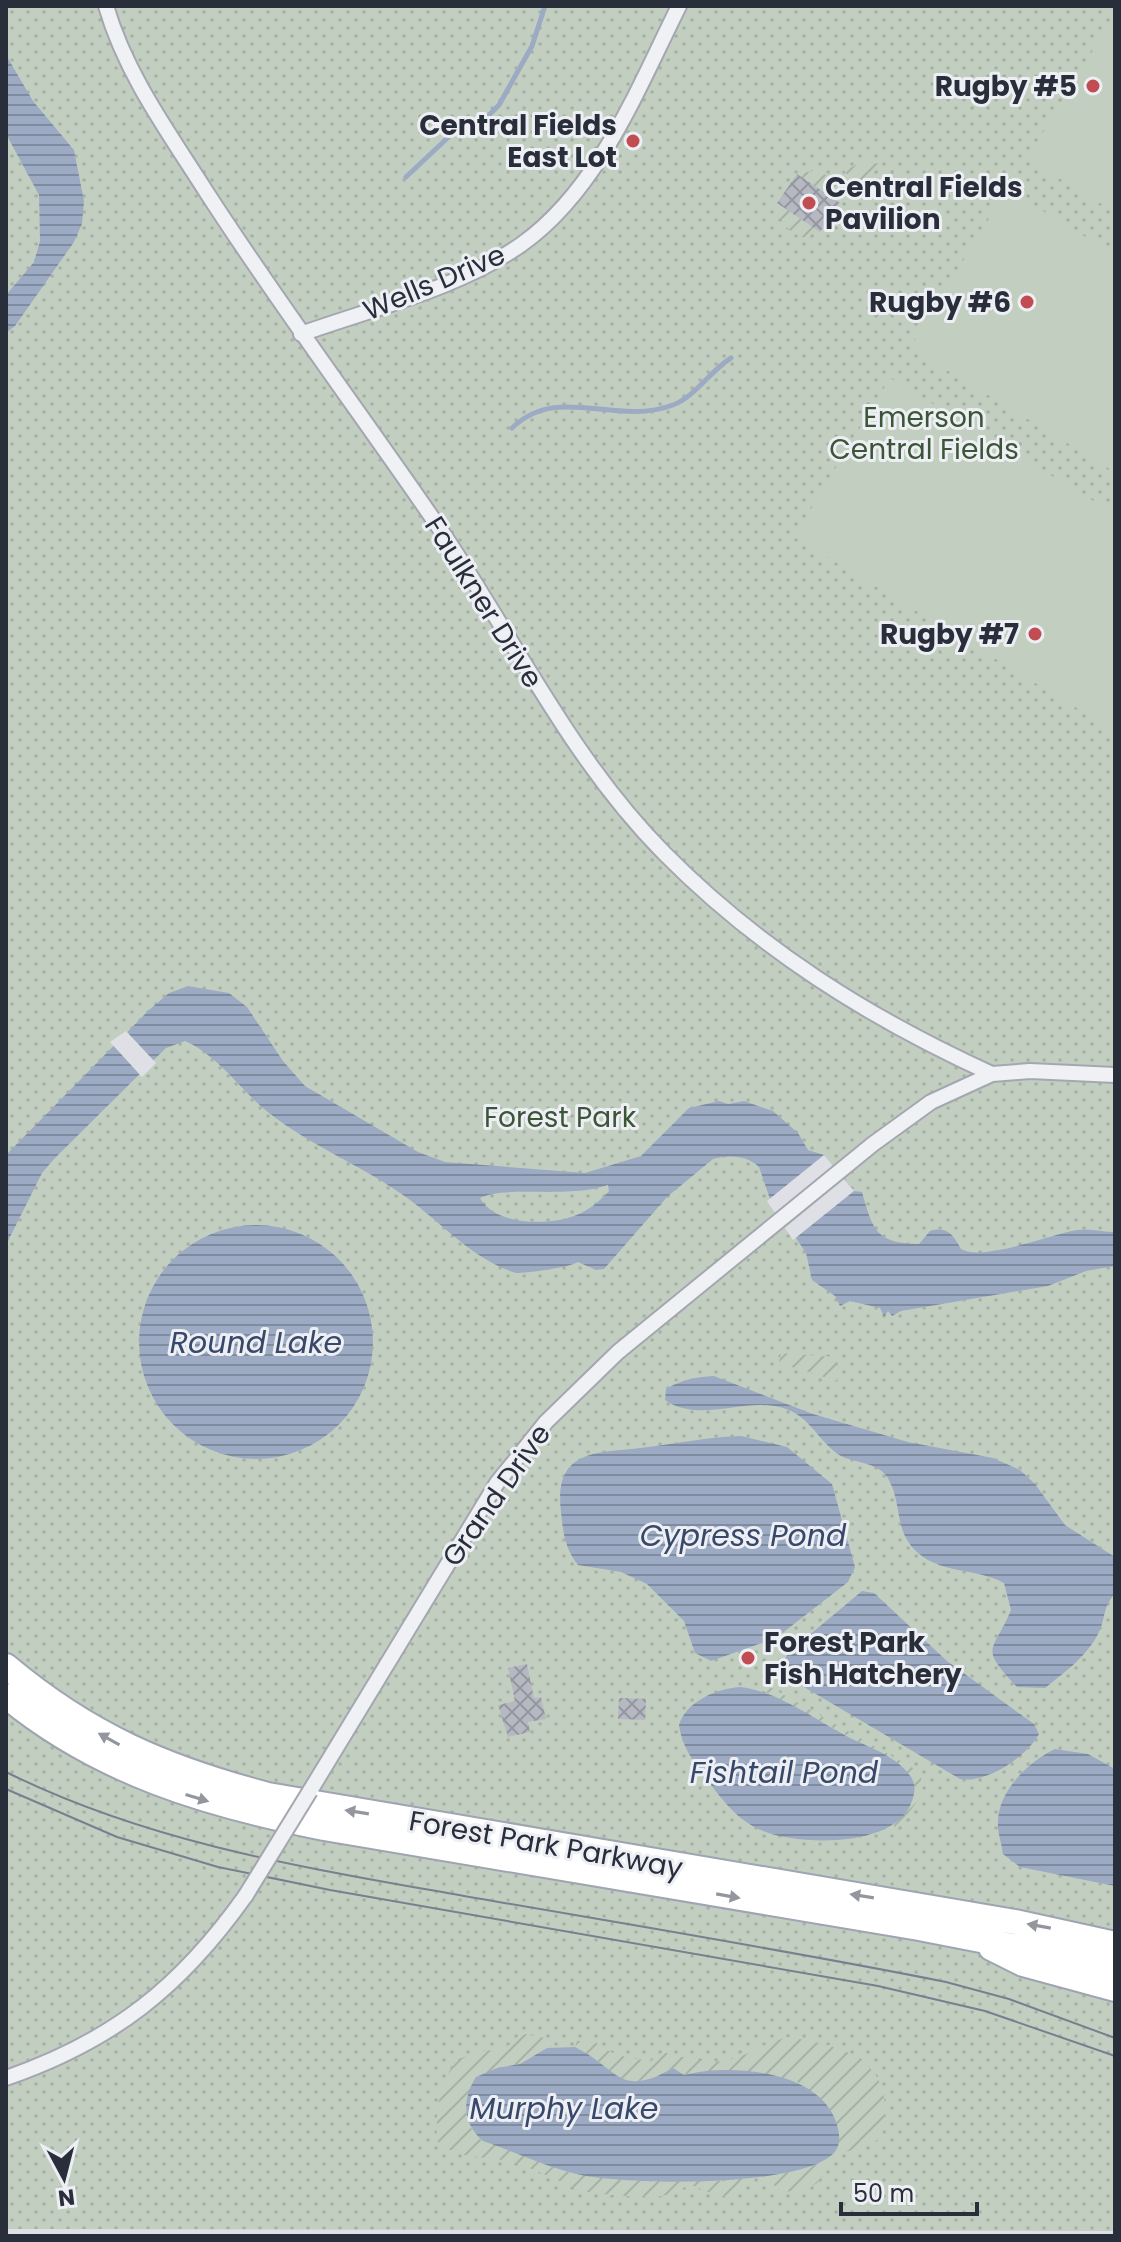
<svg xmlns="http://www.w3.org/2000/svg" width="1121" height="2242" font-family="Poppins,sans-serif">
<defs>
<pattern id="park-dots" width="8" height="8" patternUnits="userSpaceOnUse" patternTransform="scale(2)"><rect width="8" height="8" fill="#c2cfc0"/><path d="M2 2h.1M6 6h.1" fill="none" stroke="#a7b2a6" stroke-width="1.8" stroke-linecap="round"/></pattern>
<pattern id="garden-furrows" width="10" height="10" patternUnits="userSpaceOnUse" patternTransform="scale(2)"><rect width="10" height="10" fill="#c2cfc0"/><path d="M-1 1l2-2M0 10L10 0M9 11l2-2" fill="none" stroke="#a7b2a6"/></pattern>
<pattern id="water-rules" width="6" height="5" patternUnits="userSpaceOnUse" patternTransform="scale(2)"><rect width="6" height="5" fill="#9cabc3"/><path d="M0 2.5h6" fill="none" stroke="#7f8ca0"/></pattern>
<pattern id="building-cross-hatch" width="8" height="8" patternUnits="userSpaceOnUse" patternTransform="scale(2)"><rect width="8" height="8" fill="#b6b9c2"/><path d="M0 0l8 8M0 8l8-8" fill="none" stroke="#94979f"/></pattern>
</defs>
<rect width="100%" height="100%" fill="#dee0e6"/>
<path fill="url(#park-dots)" d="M6 6H1115V2231L6 2229Z"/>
<path fill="url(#garden-furrows)" d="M864 161 881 164 860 187 844 171Z
M813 171 830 176 839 184 840 194 836 200 797 174Z
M777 203 817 230 805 238C788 233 779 222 777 203Z
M781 1353 835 1357 837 1381 779 1363Z
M772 1688 920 1772 923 1794 893 1833 895 1821 903 1815 891 1759 760 1689Z
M525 2034 545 2038 552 2047 520 2064 497 2068 466 2111 473 2133 483 2141 596 2177 728 2181 747 2178 745 2188 734 2197H721L691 2185C681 2188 672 2194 662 2196 648 2199 588 2194 576 2189 554 2179 532 2167 507 2161 481 2155 460 2161 437 2141 436 2111 438 2064 472 2053 482 2049 494 2052 504 2048 510 2045 519 2038 525 2034Z
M789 2037C830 2045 881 2052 885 2104 885 2116 887 2130 878 2139 867 2151 852 2146 840 2156 812 2180 830 2188 782 2192L763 2176 812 2165 798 2082C758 2075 724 2065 684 2075L673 2068C619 2099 619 2069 575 2047L577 2041 594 2040C606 2055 633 2059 651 2061L663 2052C682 2057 708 2065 728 2060 745 2057 766 2042 789 2037Z"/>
<path fill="#c2cfc0" d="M1115 14V212L1027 159Z
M1007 189 1115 255V472L910 348Z
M890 378 1115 514V731L794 537Z"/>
<path fill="url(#water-rules)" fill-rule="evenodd" d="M6 55 33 101 74 150 84 201 82 224 74 242 15 326 6 333V295L34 262 40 241 39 195 6 134Z
M188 986 229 993 247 1007 283 1061 305 1086 418 1152 445 1162 585 1173 641 1156 689 1108 719 1101 728 1104 744 1101 773 1111 798 1133 808 1150 824 1155 854 1191 862 1192C873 1231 876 1243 919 1244L930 1231C948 1226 953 1235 961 1249 981 1262 1052 1234 1077 1230 1090 1228 1102 1232 1115 1232V1266L1086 1271 1048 1286 901 1311 892 1316 888 1311 884 1317 880 1308 850 1301 840 1306 835 1296 812 1280 806 1253 770 1199 759 1167C746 1155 729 1155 713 1159L667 1197 604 1269 596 1270 578 1262C567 1268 528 1273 516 1273 469 1258 439 1219 400 1193 358 1164 310 1145 269 1113 241 1091 218 1055 185 1041L166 1048 54 1159 42 1173 6 1245V1155L149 1010 169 993ZM608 1185 609 1191C599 1202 588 1211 574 1216 548 1226 494 1225 480 1198 505 1185 569 1199 608 1185Z
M139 1342a117 117 0 1 1 234 0a117 117 0 1 1-234 0Z
M714 1376 813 1414 908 1442 993 1458 1020 1470 1035 1484 1065 1525 1115 1557V1594C1102 1607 1106 1619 1098 1634 1087 1656 1064 1673 1045 1688L1017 1687C978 1645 993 1654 1011 1610L1004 1583C975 1567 937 1575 913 1548 895 1528 901 1502 889 1480 880 1462 857 1464 841 1456 821 1444 812 1421 791 1411 751 1392 702 1426 665 1400L666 1389C683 1379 696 1377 714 1376Z
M741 1436 787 1447 832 1484 855 1567 848 1582 776 1638 711 1661 695 1653 684 1621 647 1584 621 1572 578 1565C565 1549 563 1532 561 1512 553 1445 602 1454 648 1447 679 1443 709 1437 741 1436Z
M862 1591 874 1593 947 1661 1034 1724 1039 1734C1026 1757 987 1784 960 1779L787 1677 784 1660 789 1652Z
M741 1687C780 1692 815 1720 850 1738 871 1748 898 1757 911 1777 916 1785 915 1792 912 1801 897 1848 800 1846 763 1831 738 1821 722 1800 706 1778 693 1761 682 1747 679 1725 686 1701 718 1688 741 1687Z
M1055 1749 1088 1754 1115 1769V1886L1020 1867 1003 1854C1002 1844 997 1832 998 1822 998 1791 1029 1761 1055 1749Z
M575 2047C619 2069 619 2099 673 2068L684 2075C730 2063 822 2070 837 2125 840 2135 841 2146 833 2154 796 2188 631 2185 581 2175 548 2168 515 2152 483 2141 462 2123 462 2099 476 2077L497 2068 520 2064 547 2048Z"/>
<path fill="#dee0e6" d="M126 1031 156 1063 142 1077 110 1042Z
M824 1155 854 1191 793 1240 767 1201Z"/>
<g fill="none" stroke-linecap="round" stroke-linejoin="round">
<path stroke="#9cabc3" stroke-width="5" d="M406 177 455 131 486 118 499 105 532 46 545 6
M512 428C559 383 614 427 673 405 696 396 710 371 731 358"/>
</g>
<path fill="url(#building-cross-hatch)" d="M797 174 840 203 820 232 777 203Z
M527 1664 534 1698 541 1697 546 1719 528 1722 530 1732 508 1737 498 1705 515 1701 508 1668Z
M619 1698 646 1699 645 1720 618 1719Z"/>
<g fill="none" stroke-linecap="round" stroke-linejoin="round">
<g stroke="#a4a7af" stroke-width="18">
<path id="street" d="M106 6C126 75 169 133 207 193 282 309 364 418 442 532 515 640 571 759 664 853 759 949 869 1018 992 1074
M301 334C373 308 458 289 522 244 599 189 638 88 679 6
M310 1791 497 1483 546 1422 618 1352 873 1144 931 1102 992 1074 1030 1071 1115 1075
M6 2078C113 2041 181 1987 246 1895"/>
</g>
<g stroke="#9ea4b1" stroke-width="28">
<path id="primary" d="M6 1666C88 1735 165 1768 268 1795L1015 1922 1115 1944
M6 1696C99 1773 208 1805 324 1828L919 1928 1115 1966
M991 1948 1023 1964 1115 1989"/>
</g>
<use href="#street" stroke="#f0f1f5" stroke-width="14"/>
<use href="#primary" stroke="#fff" stroke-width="24"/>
<path stroke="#797f8e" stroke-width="2" d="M6 1772C151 1844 307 1868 464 1896 625 1924 786 1950 946 1982L1009 1999 1115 2038
M6 1789 117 1837 218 1867 330 1890 878 1986 985 2011 1115 2056"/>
<g stroke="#a4a7af" stroke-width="18" stroke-linecap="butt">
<path id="street-bridge" d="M246 1895 310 1791"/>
</g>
<use href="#street-bridge" stroke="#f0f1f5" stroke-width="14"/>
</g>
<defs><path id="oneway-solid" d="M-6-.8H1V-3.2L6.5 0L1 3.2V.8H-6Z" transform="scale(2)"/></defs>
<g fill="#94969d">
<use href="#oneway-solid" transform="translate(109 1739) rotate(-151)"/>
<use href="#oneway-solid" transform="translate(197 1798) rotate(17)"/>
<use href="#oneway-solid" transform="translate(357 1812) rotate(-171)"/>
<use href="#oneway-solid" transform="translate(728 1896) rotate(10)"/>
<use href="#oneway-solid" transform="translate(862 1896) rotate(-171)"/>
<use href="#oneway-solid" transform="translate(1039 1926) rotate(-170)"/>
</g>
<g fill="#c14d53" stroke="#edeff4" stroke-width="3">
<circle cx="1093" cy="86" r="8"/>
<circle cx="633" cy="141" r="8"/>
<circle cx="809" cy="203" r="8"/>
<circle cx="1027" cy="302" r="8"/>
<circle cx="1035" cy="634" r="8"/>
<circle cx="748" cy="1658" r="8"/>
</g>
<g text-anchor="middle" stroke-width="6" stroke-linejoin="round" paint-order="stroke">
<g font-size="28" font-weight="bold" fill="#292e3b" stroke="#edeff4" text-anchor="end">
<text x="1077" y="96">Rugby #5</text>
<text x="617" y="135">Central Fields<tspan x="617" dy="32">East Lot</tspan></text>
<text x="825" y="197" text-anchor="start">Central Fields<tspan x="825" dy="32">Pavilion</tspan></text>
<text x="1011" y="312">Rugby #6</text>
<text x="1019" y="644">Rugby #7</text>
<text x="764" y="1652" text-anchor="start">Forest Park<tspan x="764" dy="32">Fish Hatchery</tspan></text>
</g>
<g font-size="28" fill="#292e3b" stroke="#edeff4">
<text transform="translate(434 282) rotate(-23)" y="10">Wells Drive</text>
<text transform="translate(484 602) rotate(58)" y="10">Faulkner Drive</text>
<text transform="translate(496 1495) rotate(-55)" y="10">Grand Drive</text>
<text transform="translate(546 1844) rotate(10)" y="10">Forest Park Parkway</text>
</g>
<g font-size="28" fill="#3a5637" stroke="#edeff4">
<text x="924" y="427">Emerson<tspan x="924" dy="32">Central Fields</tspan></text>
<text x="560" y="1127">Forest Park</text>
</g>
<g font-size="30" font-style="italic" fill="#37496b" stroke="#edeff4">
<text x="256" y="1353">Round Lake</text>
<text x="743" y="1546">Cypress Pond</text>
<text x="784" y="1783">Fishtail Pond</text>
<text x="564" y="2119">Murphy Lake</text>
</g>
</g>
<rect width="1121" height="2242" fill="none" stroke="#292e3b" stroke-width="16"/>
<g transform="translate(64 2178) rotate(173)" stroke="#edeff4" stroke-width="6" paint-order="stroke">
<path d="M0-6L14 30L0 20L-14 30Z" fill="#292e3b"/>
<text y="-12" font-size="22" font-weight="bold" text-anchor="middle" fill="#292e3b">N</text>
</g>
<path d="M841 2202v12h136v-12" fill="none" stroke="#292e3b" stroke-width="4"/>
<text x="853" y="2202" font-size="24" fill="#292e3b" stroke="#edeff4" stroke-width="6" paint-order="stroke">50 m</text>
</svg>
